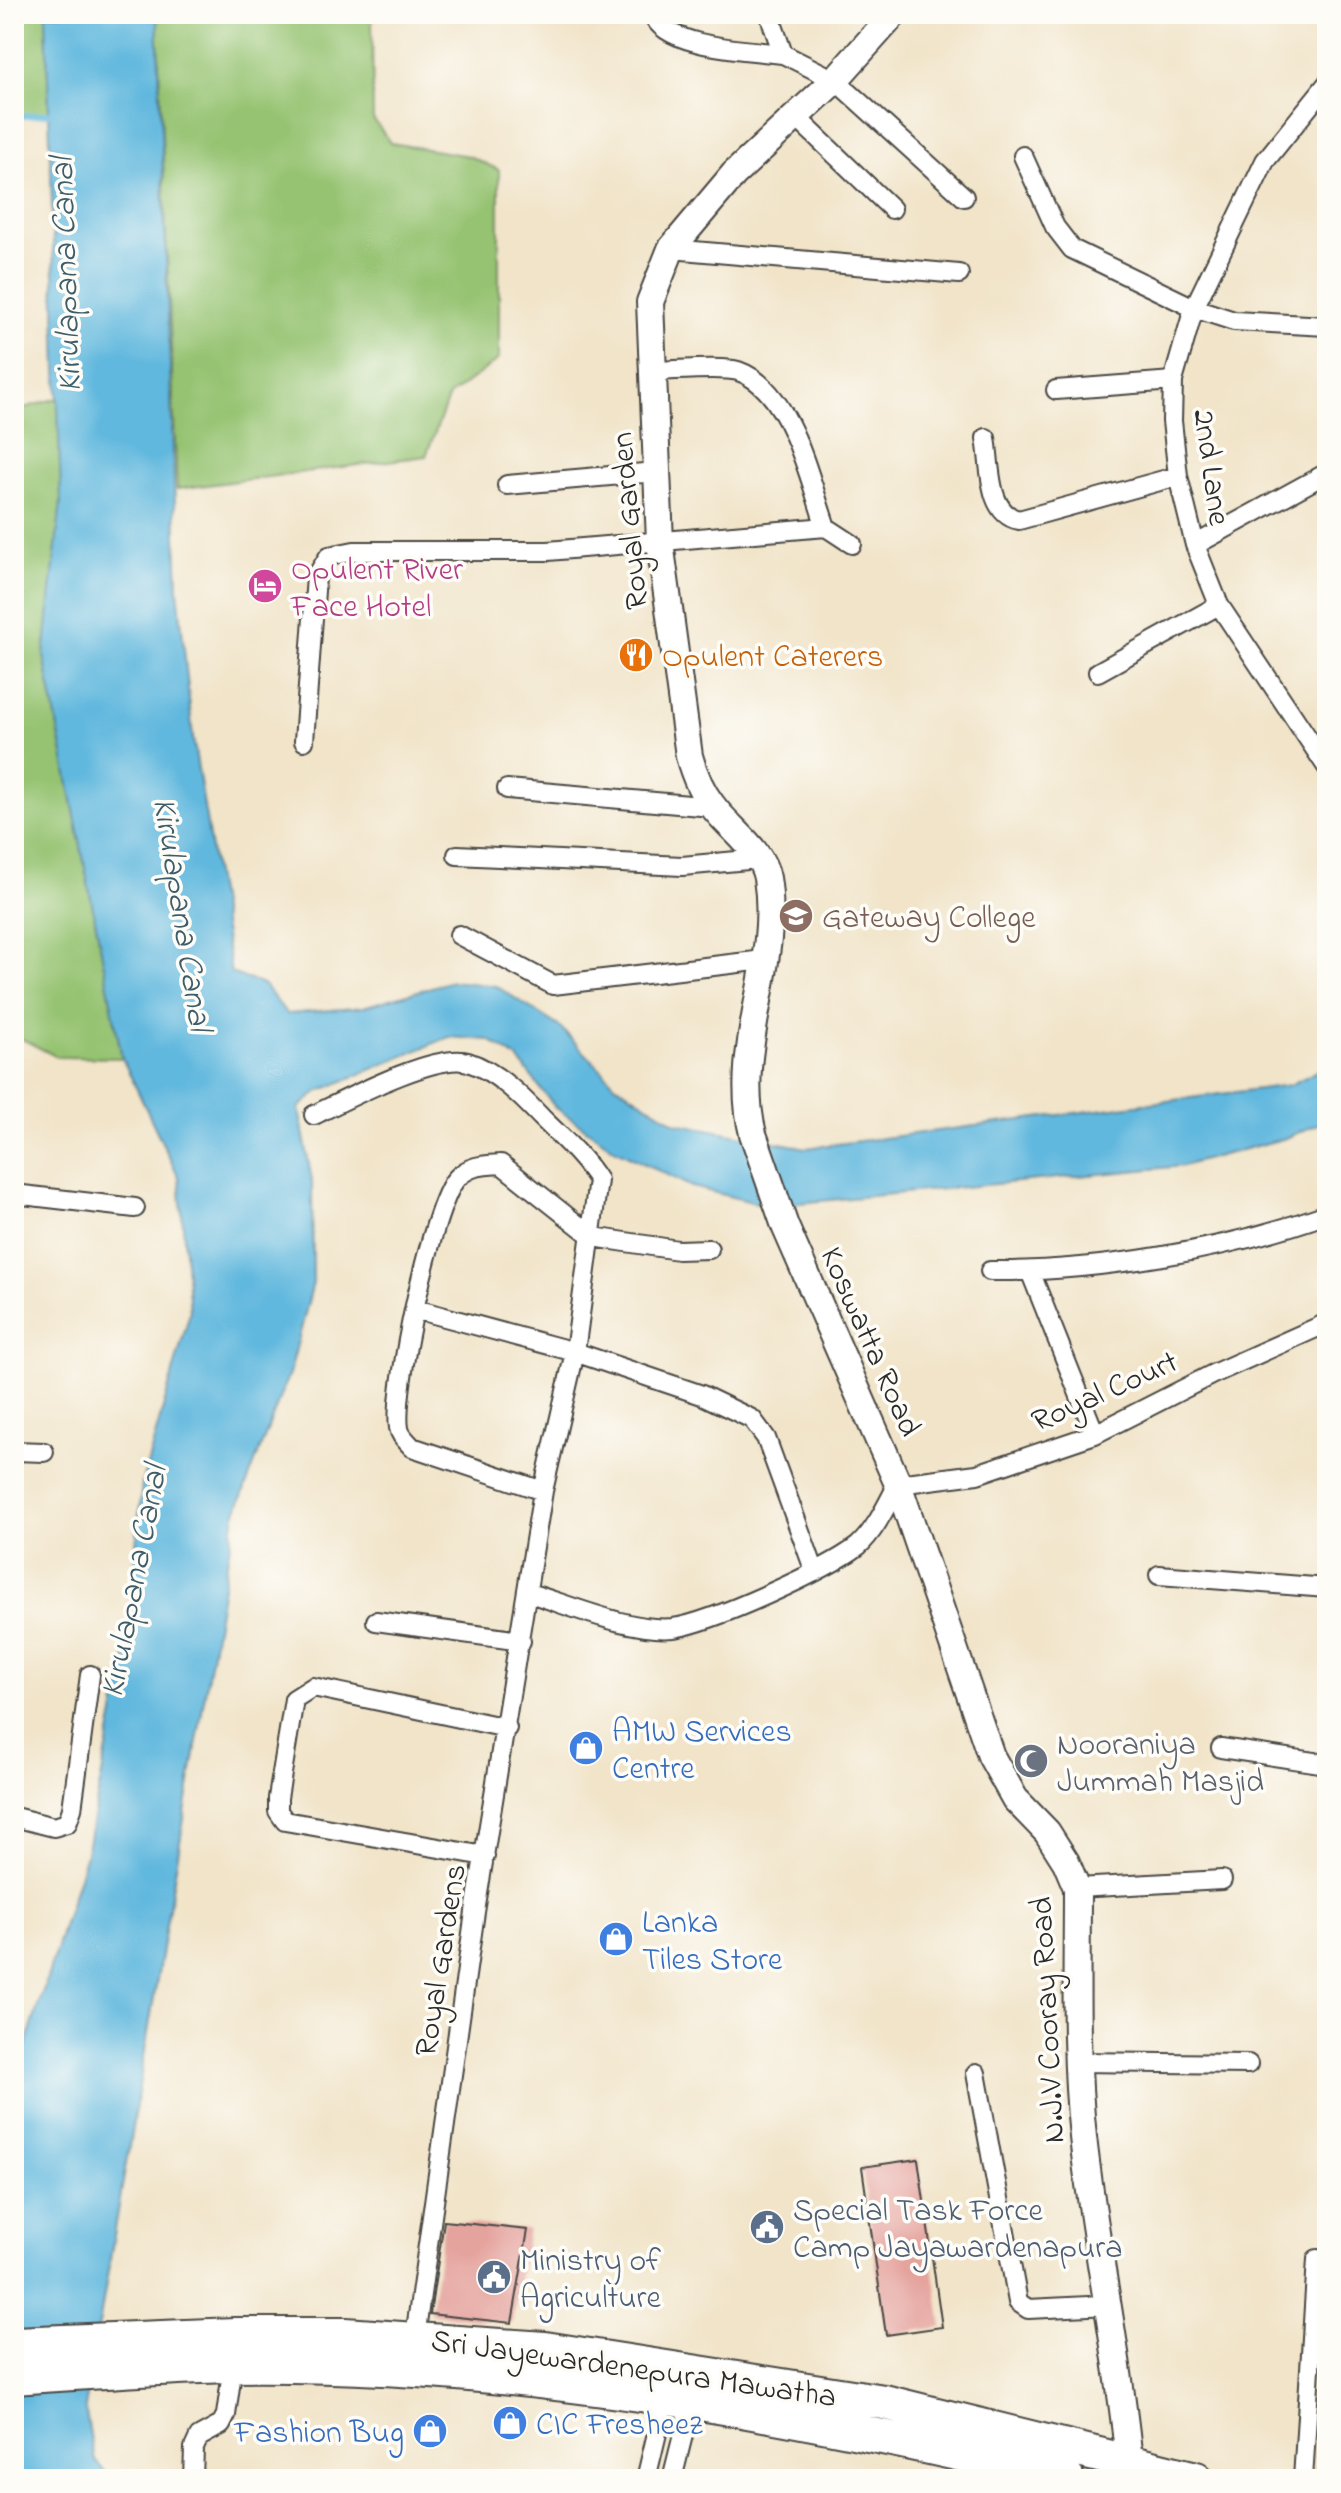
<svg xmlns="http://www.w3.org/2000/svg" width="1341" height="2493" font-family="'Indie Flower',sans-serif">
<rect width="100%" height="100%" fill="#fdfcf7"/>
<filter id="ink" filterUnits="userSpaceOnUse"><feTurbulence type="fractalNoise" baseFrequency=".0125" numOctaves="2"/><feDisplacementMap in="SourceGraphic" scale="16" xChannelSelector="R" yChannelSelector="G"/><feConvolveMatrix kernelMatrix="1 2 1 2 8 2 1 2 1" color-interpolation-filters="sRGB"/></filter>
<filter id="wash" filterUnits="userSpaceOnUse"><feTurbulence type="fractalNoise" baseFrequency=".006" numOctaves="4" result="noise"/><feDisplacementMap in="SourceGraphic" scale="32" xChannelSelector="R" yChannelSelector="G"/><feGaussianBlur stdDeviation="1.8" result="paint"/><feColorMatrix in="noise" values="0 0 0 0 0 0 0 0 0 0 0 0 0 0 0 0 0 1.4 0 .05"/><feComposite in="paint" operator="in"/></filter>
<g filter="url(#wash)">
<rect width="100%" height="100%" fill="#f1e4c9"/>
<path fill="#95c371" stroke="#60774e" stroke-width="2" d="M14 14H46L49 114 14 117Z
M157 14H372L373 119 391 143 469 156 499 170V359L449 396 426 456 177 489Z
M58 398 61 501 44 656 122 1058 57 1057 14 1035V411Z"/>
<path fill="#61b8de" stroke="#467284" stroke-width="2" d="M46 14H157L178 589 193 738 231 973 264 985 287 1014 363 1007 452 981 496 986 560 1027 615 1084 676 1123 806 1148 1290 1085 1327 1066V1120L1286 1138 1182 1166 768 1206 692 1187 616 1150 555 1107 518 1059 489 1040 449 1037 319 1091 299 1108 312 1181 313 1283 291 1368 235 1515 85 2408 95 2461 112 2479H14V2083L86 1854 125 1659 142 1483 190 1312 179 1178 122 1058 44 656 61 501Z"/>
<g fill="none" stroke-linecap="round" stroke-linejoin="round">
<path stroke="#61b8de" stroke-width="6" d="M14 117 54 113"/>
</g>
<g id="blocks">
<path fill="#e5a39e" d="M918 2159 942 2327 886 2335 862 2167Z
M444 2221 528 2230 512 2323 430 2314Z"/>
</g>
</g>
<g filter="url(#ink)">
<use href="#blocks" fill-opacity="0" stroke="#494743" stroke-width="2"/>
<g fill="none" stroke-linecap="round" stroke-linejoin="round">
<g stroke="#494743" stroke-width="22">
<path id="street" d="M653 14C664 48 751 50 783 54
M769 14 783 54 835 80 964 197
M1327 84 1265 161 1194 308 1173 381 1172 421 1178 476 1195 545 1219 605 1327 767
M795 116 892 209
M1023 156 1055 227 1072 249 1194 308 1234 321 1327 326
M671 249 959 274
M651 371C671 371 722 366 738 371 791 389 809 479 826 527
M1056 390 1173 381
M986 438C991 465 987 514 1019 520L1178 476
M507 485 656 472
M1195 545 1327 473
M1098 672 1219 605
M304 741 316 577 329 556 354 551H548L826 527 852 544
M507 789 712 807
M457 855 682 866 759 859
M459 935 553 985 764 960
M314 1115C345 1100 436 1052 468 1062 496 1071 521 1096 541 1117 561 1137 583 1156 598 1180L575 1352 543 1491 475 1912 415 2337
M14 1194 135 1208
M990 1271C1096 1272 1227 1250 1327 1214
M1030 1271 1095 1434
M415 1309 575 1352 702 1395 752 1419 766 1438 815 1572
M14 1451 44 1452
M543 1491 412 1447C407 1441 400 1436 399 1428 393 1390 432 1207 456 1179 469 1165 484 1165 501 1164L593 1237 678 1250 709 1249
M1159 1575 1327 1588
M529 1593C569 1605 631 1632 673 1628 711 1623 827 1570 858 1546 876 1530 887 1504 898 1484L977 1474 1095 1434 1213 1374 1327 1323
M376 1621 521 1641
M1221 1748 1327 1764
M14 1817 54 1827 67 1823 72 1809 90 1675
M485 1856 285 1821 278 1811V1798L294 1699 313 1687 507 1728
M1077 1888 1222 1880
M1077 2062 1248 2064
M976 2073 1018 2302 1028 2309 1109 2305
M193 2479 194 2448 199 2437 221 2425 226 2415 233 2365
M646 2479 665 2400
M672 2479 691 2403
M1303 2479 1317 2259"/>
</g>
<g stroke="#494743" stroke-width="30">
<path id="secondary" d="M894 14 835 80 734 174 671 249 650 302 660 542 689 756C694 774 700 790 712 805 728 828 762 849 767 878 781 963 731 1049 753 1134L785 1226 898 1484 991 1756 1015 1799 1047 1832 1066 1862 1077 1888C1077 1971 1074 2054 1083 2137 1095 2246 1119 2353 1129 2462"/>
</g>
<g stroke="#494743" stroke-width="38">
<path id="highway" d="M14 2344 235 2335H345L545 2349 884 2402 1196 2479
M14 2377C86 2372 159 2367 231 2365 510 2361 798 2413 1067 2479"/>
</g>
<use href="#street" stroke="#fff" stroke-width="18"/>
<use href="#secondary" stroke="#fff" stroke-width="26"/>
<use href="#highway" stroke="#fff" stroke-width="34"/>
</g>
</g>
<defs>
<g id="hotel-disc" transform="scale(1.8)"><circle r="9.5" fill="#d1479c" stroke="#fdfcf7"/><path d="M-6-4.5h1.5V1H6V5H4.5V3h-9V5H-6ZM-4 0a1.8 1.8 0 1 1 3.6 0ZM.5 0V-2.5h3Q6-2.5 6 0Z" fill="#fff"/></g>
<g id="restaurant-disc" transform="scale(1.8)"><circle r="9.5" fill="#e8710a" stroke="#fdfcf7"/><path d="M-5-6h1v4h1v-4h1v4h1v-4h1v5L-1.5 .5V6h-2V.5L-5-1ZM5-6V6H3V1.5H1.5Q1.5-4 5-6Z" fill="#fff"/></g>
<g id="school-disc" transform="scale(1.8)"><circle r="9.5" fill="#8d6e63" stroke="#fdfcf7"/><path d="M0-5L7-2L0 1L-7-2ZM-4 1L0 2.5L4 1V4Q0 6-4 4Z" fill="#fff"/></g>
<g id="shop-disc" transform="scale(1.8)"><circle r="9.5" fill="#3f7fe0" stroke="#fdfcf7"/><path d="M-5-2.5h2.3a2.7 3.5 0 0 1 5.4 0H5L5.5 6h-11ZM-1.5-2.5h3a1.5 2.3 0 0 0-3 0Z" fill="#fff"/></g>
<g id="mosque-disc" transform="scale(1.8)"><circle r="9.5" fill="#6b7280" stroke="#fdfcf7"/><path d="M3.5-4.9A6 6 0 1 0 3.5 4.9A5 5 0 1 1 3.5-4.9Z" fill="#fff"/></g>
<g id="civic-disc" transform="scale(1.8)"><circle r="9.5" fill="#5c6f8a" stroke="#fdfcf7"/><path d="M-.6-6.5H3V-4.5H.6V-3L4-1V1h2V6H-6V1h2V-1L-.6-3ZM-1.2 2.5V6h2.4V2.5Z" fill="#fff"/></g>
</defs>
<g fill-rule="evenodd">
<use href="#hotel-disc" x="265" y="586"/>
<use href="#restaurant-disc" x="636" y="655"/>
<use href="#school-disc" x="796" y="916"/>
<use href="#shop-disc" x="586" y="1748"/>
<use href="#mosque-disc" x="1031" y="1761"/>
<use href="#shop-disc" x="616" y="1939"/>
<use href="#civic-disc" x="767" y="2227"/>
<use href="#civic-disc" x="494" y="2277"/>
<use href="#shop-disc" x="510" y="2423"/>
<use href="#shop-disc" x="430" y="2431"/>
</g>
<g text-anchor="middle" stroke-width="7" stroke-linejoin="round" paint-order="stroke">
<g font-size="32" fill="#2b2b2b" stroke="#fdfcf7">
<text transform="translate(1213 467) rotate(82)" y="11">2nd Lane</text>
<text transform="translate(628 521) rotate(-95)" y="11">Royal Garden</text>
<text transform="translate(872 1341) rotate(66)" y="11">Koswatta Road</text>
<text transform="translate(1104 1390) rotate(-24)" y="11">Royal Court</text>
<text transform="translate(439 1960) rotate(-81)" y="11">Royal Gardens</text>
<text transform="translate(1046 2020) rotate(-93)" y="11">N.J.V Cooray Road</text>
<text transform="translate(634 2367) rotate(8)" y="11">Sri Jayewardenepura Mawatha</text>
</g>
<g font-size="32" fill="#b23c85" stroke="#fdfcf7" text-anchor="start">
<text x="291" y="579">Opulent River<tspan x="291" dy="37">Face Hotel</tspan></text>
</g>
<g font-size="32" fill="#c56008" stroke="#fdfcf7" text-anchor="start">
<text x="662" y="666">Opulent Caterers</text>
</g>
<g font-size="32" fill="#785e54" stroke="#fdfcf7" text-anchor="start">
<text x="822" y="927">Gateway College</text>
</g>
<g font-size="32" fill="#366cbe" stroke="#fdfcf7" text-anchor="start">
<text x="612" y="1741">AMW Services<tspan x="612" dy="37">Centre</tspan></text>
<text x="642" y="1932">Lanka<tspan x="642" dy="37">Tiles Store</tspan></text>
<text x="536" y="2434">CIC Fresheez</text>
<text x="404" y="2442" text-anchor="end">Fashion Bug</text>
</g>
<g font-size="32" fill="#5b616d" stroke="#fdfcf7" text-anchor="start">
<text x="1057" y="1754">Nooraniya<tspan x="1057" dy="37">Jummah Masjid</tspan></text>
</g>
<g font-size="32" fill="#4e5e75" stroke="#fdfcf7" text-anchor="start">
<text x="793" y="2220">Special Task Force<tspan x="793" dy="37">Camp Jayawardenapura</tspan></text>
<text x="520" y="2270">Ministry of<tspan x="520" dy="37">Agriculture</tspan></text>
</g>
<g font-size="34" font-style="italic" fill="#3e5c6a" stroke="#fdfcf7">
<text transform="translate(64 275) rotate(-92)" y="12">Kirulapana Canal</text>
<text transform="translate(184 914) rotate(81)" y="12">Kirulapana Canal</text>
<text transform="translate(132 1581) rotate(-79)" y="12">Kirulapana Canal</text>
</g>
</g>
<rect width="1341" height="2493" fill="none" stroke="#fdfcf7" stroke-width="48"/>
</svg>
